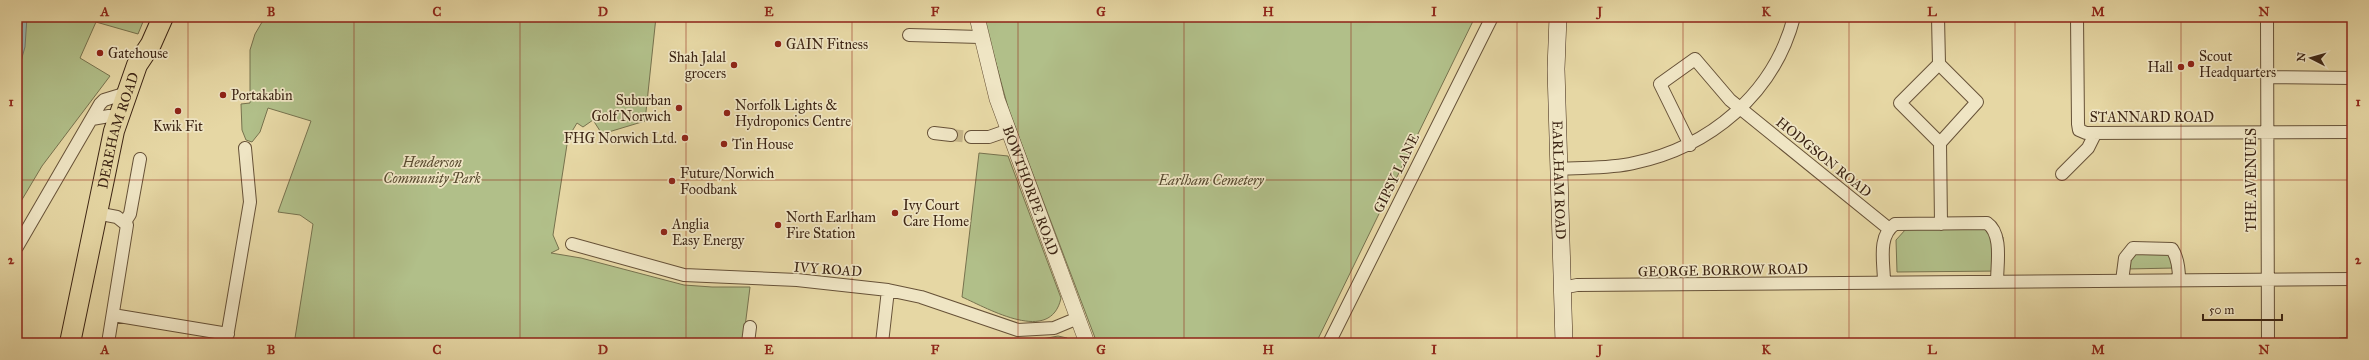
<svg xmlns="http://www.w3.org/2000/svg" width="2369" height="360" font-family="'IM FELL Great Primer',serif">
<rect width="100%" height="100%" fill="#e6d7a4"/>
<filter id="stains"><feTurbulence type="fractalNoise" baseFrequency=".005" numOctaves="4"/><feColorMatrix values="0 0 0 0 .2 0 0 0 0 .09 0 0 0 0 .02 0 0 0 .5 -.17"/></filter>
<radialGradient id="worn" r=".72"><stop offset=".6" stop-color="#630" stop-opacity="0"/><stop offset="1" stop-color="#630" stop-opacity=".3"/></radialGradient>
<path fill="#b1bf89" stroke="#77724e" d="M27 17H145L138 34 96 22 80 58 110 76 42 166 17 208V75L21 64Z
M265 17H656L645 121 602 134 593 120 583 127 577 123 568 138 553 235 559 249 551 253 581 258 684 285 712 287H750L743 343H343L295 338 313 224 300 215 278 212 311 121 268 108 260 132 252 142 246 140 242 130 241 104 250 103V50L255 34Z
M985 17H1475L1316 343H1097L1009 111 987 31Z
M979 153 1008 156 1061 298C1051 345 989 309 962 297Z
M1993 228 2003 237V271L1897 272 1896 240 1906 229Z
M2134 252 2171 254 2175 268 2127 269Z
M1058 336 1067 338 1073 343H1015L1014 340 1026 342Z
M2352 337V343H2340L2339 338Z
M2203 341 2202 343H2057Z"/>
<path fill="#9ab7b1" stroke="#757d72" d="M17 17H27L25 47 17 75Z"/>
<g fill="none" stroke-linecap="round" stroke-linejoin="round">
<path stroke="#6c6e62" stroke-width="1" d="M17 64 23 17"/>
<path stroke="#c4b387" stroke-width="12" stroke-dasharray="12 6" stroke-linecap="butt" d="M951 135 971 137"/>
<g stroke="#675238" stroke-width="14">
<path id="minor" d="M1938 17 1939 64
M2077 17 2078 124 2079 130 2086 133 2352 132
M2267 17 2268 343
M909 35 980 37
M2267 77 2352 78
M92 119 109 116 118 117
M934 133 951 135
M971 137H989L1009 130
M1940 143 1900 103 1939 64 1977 102 1940 143 1941 224
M1690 145 1660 84 1695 59 1730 100 1888 228
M1558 169C1583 167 1609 169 1634 163 1710 147 1774 94 1794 17
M2062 174 2088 148 2095 134
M96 213 117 217 127 225 108 343
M125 222 130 214 140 159
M572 244 684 275 797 280 888 290 921 297 1018 330 1054 328 1078 318
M17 247 100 104 104 100 127 93
M2122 281 2125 258 2133 248 2172 249C2178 258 2179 270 2179 280
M1884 282C1884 263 1877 236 1895 224L1987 223C2003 234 1997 264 1997 282
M1562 288 1577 285 2352 279
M113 315 228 334
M226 343 250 202 245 148
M748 343 750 327
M882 343 888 290
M1329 343 1492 17"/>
</g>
<g stroke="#675238" stroke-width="16">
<g id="tertiary">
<path id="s1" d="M977 17 997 99 1087 343"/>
</g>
</g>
<g stroke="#3d2514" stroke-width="18">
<g id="secondary">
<path id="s2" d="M1558 17 1556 69 1564 343"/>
</g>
</g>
<g stroke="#3d2514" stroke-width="22">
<g id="trunk">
<path id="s3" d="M70 343 114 131 137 65 151 44 163 17"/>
</g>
</g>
<use href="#minor" stroke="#efe5c4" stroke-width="12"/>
<use href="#tertiary" stroke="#efe5c4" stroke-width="15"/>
<use href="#secondary" stroke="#efe5c4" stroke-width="17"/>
<use href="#trunk" stroke="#e6d7a4" stroke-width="20"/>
</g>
<path fill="none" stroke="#8f2418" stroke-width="1" stroke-opacity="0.55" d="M188 17V343M354 17V343M520 17V343M686 17V343M852 17V343M1018 17V343M1184 17V343M1351 17V343M1517 17V343M1683 17V343M1849 17V343M2015 17V343M2181 17V343M17 180H2352"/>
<g fill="#8f2418" stroke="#efe5c4" stroke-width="1.5">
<circle cx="778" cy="44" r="4"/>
<circle cx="100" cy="53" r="4"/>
<circle cx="2191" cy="64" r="4"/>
<circle cx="734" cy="65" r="4"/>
<circle cx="2181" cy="67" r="4"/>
<circle cx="223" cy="95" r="4"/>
<circle cx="679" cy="108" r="4"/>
<circle cx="178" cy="111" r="4"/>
<circle cx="727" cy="113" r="4"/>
<circle cx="685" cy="138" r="4"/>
<circle cx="724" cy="144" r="4"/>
<circle cx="672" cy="181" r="4"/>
<circle cx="895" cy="213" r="4"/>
<circle cx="778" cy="225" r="4"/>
<circle cx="664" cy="232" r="4"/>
</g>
<g text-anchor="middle" stroke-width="3.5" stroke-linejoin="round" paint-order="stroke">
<g font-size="14" fill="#3d2514" stroke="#efe5c4" text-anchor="start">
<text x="786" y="49">GAIN Fitness</text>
<text x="108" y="58">Gatehouse</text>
<text x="2199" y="61">Scout<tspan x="2199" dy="16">Headquarters</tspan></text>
<text x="726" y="62" text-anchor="end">Shah Jalal<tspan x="726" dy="16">grocers</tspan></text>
<text x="2173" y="72" text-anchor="end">Hall</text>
<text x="231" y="100">Portakabin</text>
<text x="671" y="105" text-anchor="end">Suburban<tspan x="671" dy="16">Golf Norwich</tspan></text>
<text x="735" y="110">Norfolk Lights &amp;<tspan x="735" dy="16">Hydroponics Centre</tspan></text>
<text x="178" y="131" text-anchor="middle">Kwik Fit</text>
<text x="677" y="143" text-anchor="end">FHG Norwich Ltd.</text>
<text x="732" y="149">Tin House</text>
<text x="680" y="178">Future/Norwich<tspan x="680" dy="16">Foodbank</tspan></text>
<text x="903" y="210">Ivy Court<tspan x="903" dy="16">Care Home</tspan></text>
<text x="786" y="222">North Earlham<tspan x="786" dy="16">Fire Station</tspan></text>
<text x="672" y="229">Anglia<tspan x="672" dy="16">Easy Energy</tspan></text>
</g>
<g font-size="14" fill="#3d2514" stroke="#efe5c4">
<text x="2152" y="122">STANNARD ROAD</text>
<text dy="5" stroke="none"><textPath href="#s3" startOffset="218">DEREHAM ROAD</textPath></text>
<text transform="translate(1824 157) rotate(39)" y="5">HODGSON ROAD</text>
<text transform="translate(1396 173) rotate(-64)" y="5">GIPSY LANE</text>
<text dy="5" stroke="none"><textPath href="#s2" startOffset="163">EARLHAM ROAD</textPath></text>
<text transform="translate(2251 180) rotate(-90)" y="5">THE AVENUES</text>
<text dy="5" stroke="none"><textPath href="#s1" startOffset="182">BOWTHORPE ROAD</textPath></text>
<text transform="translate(828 269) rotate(4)" y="5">IVY ROAD</text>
<text transform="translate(1723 270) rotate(-1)" y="5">GEORGE BORROW ROAD</text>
</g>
<g font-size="14" font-style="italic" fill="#5a4c31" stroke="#efe5c4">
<text x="432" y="167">Henderson<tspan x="432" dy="16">Community Park</tspan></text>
<text x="1211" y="185">Earlham Cemetery</text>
</g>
</g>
<rect width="2369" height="360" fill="none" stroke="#e6d7a4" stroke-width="44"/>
<g transform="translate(2311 58) rotate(276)" stroke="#efe5c4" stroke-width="3" paint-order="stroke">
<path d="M0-3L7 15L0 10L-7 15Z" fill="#3d2514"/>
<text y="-6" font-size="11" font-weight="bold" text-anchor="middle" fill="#3d2514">N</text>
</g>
<path d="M2203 314v6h79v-6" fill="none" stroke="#3d2514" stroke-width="2"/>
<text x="2209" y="314" font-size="12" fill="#3d2514" stroke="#efe5c4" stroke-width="3" paint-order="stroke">50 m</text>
<rect x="22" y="22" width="2325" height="316" fill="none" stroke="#8f2418" stroke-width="1.5"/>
<g font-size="13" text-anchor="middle" font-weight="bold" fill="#8f2418">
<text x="105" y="16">A</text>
<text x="271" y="16">B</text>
<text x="437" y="16">C</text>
<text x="603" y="16">D</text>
<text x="769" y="16">E</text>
<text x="935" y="16">F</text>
<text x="1101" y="16">G</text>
<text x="1268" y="16">H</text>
<text x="1434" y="16">I</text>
<text x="1600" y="16">J</text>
<text x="1766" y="16">K</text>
<text x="1932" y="16">L</text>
<text x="2098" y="16">M</text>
<text x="2264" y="16">N</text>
<text x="11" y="106">1</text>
<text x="2358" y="106">1</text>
<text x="11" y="264">2</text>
<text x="2358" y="264">2</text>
<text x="105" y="354">A</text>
<text x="271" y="354">B</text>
<text x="437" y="354">C</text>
<text x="603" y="354">D</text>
<text x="769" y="354">E</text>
<text x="935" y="354">F</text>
<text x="1101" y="354">G</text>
<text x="1268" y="354">H</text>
<text x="1434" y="354">I</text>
<text x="1600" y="354">J</text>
<text x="1766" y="354">K</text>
<text x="1932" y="354">L</text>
<text x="2098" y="354">M</text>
<text x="2264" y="354">N</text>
</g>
<rect width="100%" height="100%" filter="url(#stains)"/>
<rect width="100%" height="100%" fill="url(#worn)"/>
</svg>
